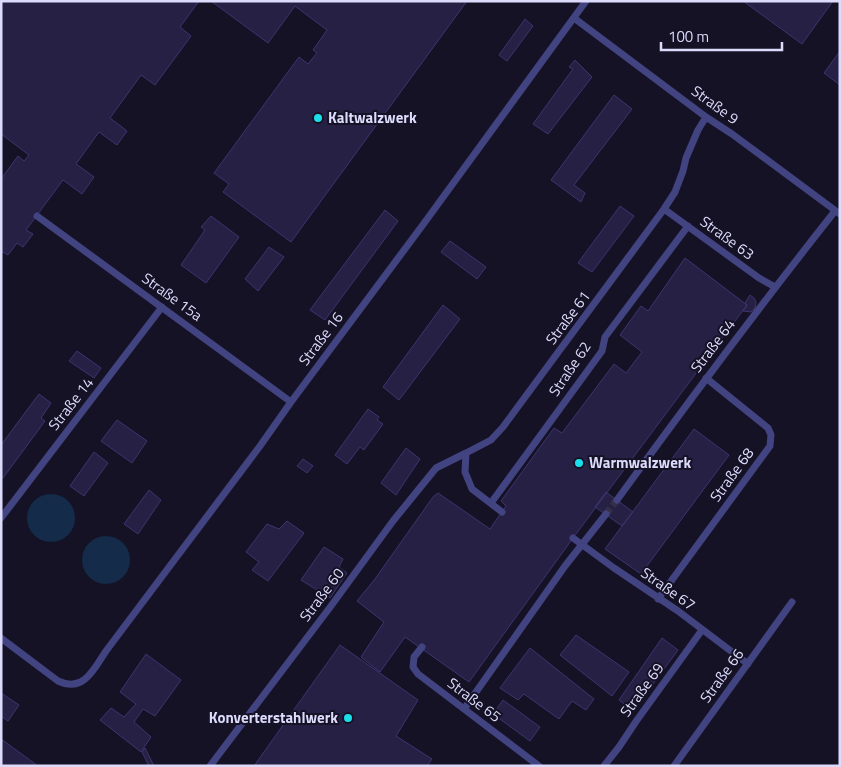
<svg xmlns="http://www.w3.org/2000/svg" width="841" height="767" font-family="'Titillium Web',sans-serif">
<rect width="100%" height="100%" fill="#151226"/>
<path fill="#142b49" d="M27 518a24 24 0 1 1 48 0a24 24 0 1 1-48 0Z
M82 560a24 24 0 1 1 48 0a24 24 0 1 1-48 0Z"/>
<path fill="#262045" stroke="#3d356f" d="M1 1H199L180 27 191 36 155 85 141 75 110 118 127 131 117 145 99 132 76 164 94 177 82 194 63 180 26 230 33 234 23 247 17 243 8 255 1 251V179L18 156 24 161 29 155 1 134Z
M211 1H467L291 242 223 192 229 184 214 173 299 57 308 64 317 53 313 50 327 30 295 6 268 43Z
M743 1H833L802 44Z
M525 19 533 26 507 61 499 55Z
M840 51V85L824 73Z
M575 60 592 77 548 134 533 124 573 69 569 67Z
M614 95 632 109 574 185 585 193 581 202 551 180Z
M620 206 634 216 592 272 578 263Z
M385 210 398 221 325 320 310 310Z
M211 216 239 237 206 283 181 265 205 230 201 227Z
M450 241 486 267 477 279 441 252Z
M269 247 284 257 258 291 245 279Z
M685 258 747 305 573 538 469 682 405 637 380 672 361 657 384 622 357 601 375 579 433 497 438 493 490 529 506 506 501 501 554 428 562 433 614 364 626 373 642 352 620 335 641 306 648 311Z
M750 295 754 298 756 302 755 308 751 312 743 311 747 305 745 303Z
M443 305 460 319 399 400 383 387Z
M77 351 101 368 94 378 69 361Z
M39 394 51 403 41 418 45 421 3 478 1 477V445Z
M368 409 379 417 377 420 383 424 364 450 360 447 347 464 335 455Z
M117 420 147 441 132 463 101 441Z
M694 429 729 455 641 574 605 549Z
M406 448 420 459 396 495 381 483Z
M94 452 108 463 84 496 70 486Z
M303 459 313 466 307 473 297 466Z
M149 490 161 500 138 534 124 524Z
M606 492 633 512 622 526 595 507Z
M287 521 304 533 268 581 252 570 259 562 246 552 267 524 279 529Z
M324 547 343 559 339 567 347 573 330 598 301 580Z
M576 635 629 672 612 696 560 655Z
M662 638 678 650 633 711 619 700Z
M340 645 418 700 396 736 432 759 427 766H254Z
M530 648 594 699 586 710 572 701 559 719 524 694 518 700 500 688Z
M146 654 181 680 155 716 143 709 134 722 151 737 141 752 100 720 111 708 124 717 136 704 120 692Z
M1 693 19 705 8 721 1 716Z
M503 700 540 727 530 741 493 714Z
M1 739 38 766H1Z
M145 748 154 766H149L142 752Z"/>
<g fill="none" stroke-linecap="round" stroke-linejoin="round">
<path stroke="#333046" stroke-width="7" stroke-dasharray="7 3.5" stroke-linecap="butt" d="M606 514 617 500"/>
<path stroke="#424381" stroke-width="7" d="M574 18 706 117 732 134 840 214
M664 209 759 278 775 287
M37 216 291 402
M617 500C688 402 760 306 835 211
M491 503 602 351 605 337 688 226
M502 512 472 489 465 472 466 453 491 440 503 427 664 209 675 192 683 171 686 158 698 130 706 117
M1 518 162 307
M573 538 614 568 678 611 748 664
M658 599 770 446 771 435 768 428 706 378
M1 638 58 681C84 693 94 669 106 651L260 446 291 402 422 226 586 1
M422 647 414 657 413 667 418 674 539 766
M464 709 565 566 606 514
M210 766 331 606 393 521 436 468 466 453
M604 766 619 747 637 720 702 630
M674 766 792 602"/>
</g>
<g fill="#1bdee8" stroke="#151226" stroke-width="2">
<circle cx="318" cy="118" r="5"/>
<circle cx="579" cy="463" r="5"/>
<circle cx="348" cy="718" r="5"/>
</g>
<g text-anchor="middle" stroke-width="4" stroke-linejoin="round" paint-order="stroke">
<g font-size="15" fill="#dddbfb" stroke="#151226">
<text transform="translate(715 105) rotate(36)" y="5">Straße 9</text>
<text transform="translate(727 238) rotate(36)" y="5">Straße 63</text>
<text transform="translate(172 297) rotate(36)" y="5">Straße 15a</text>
<text transform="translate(568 318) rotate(-53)" y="5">Straße 61</text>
<text transform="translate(321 339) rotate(-53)" y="5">Straße 16</text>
<text transform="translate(713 346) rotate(-53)" y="5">Straße 64</text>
<text transform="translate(570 369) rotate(-56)" y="5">Straße 62</text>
<text transform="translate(71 404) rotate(-52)" y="5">Straße 14</text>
<text transform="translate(732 475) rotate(-54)" y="5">Straße 68</text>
<text transform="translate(668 589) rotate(35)" y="5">Straße 67</text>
<text transform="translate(322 595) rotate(-53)" y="5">Straße 60</text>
<text transform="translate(722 676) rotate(-54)" y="5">Straße 66</text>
<text transform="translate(642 690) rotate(-54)" y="5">Straße 69</text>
<text transform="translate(474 700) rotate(37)" y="5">Straße 65</text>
</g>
<g font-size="15" font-weight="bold" fill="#dddbfb" stroke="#151226" text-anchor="start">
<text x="328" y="123">Kaltwalzwerk</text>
<text x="589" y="468">Warmwalzwerk</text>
<text x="338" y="723" text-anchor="end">Konverterstahlwerk</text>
</g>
</g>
<rect width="841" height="767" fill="none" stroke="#dddbfb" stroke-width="5"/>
<path d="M661 42v8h121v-8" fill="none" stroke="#dddbfb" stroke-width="2.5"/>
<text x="668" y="42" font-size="15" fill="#dddbfb" stroke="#151226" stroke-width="4" paint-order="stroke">100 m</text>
</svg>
